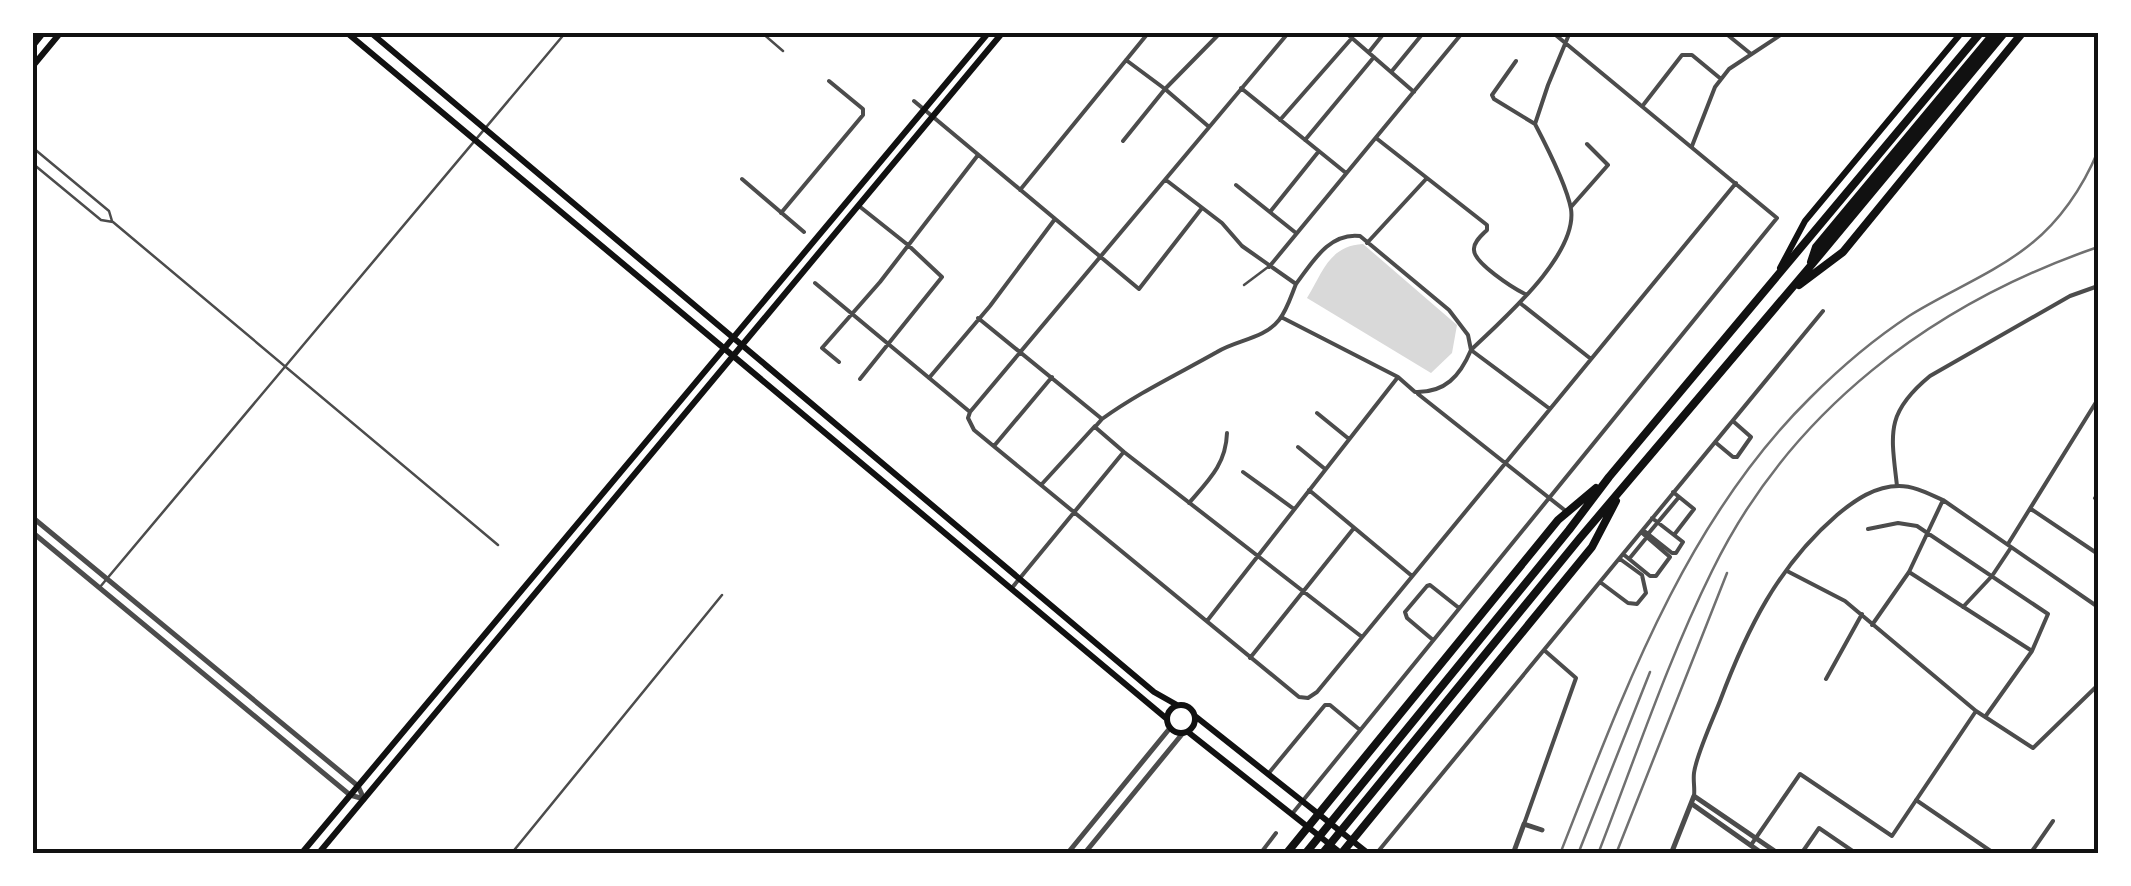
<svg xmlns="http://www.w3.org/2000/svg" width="2131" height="886" font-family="'Roboto Serif',serif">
<rect width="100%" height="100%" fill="#fff"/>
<path fill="#d9d9d9" d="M1363 244 1457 325 1452 353 1431 373 1307 298C1323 272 1329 246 1363 244Z"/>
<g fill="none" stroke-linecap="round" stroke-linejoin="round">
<path stroke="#4c4c4c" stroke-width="2.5" d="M761 32 783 51
M32 147 109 211 112 221
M32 163 101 220 113 222 498 545
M100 587 566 32
M511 854 722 595"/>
<path stroke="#4c4c4c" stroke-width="2.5" d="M1244 285 1268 267"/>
<path stroke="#4c4c4c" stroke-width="4" d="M1289 32 970 412 968 418 974 430 1299 697 1308 698 1317 692 1736 183
M1345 32 1414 92
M1724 32 1751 54
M1369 52 1385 32
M1126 60 1165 89 1208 126
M1516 61 1492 95 1494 99 1535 124
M1392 71 1424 32
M1241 88 1346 173
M914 101 1139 289 1202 208
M1644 104 1682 55H1692L1721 79
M1280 120 1352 38
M1376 138 1487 225V230C1482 235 1473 242 1474 250 1474 263 1513 288 1525 294
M1305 140 1374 57
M1123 141 1165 89 1221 32
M1692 146 1715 87 1729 69 1785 32
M742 179 804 232
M1236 185 1296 233
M1020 190 1149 32
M859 206 908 245 942 277 860 379
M1571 207 1608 165 1587 144
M1270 212 1319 151
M781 213 863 115V109L829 81
M1367 243 1427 178
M1269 267 1463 32
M815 283 970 412
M1520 303 1591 359
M1281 317 1398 377 1415 392C1445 393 1460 376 1471 350L1468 335 1449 310 1360 236C1329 232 1312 263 1296 284
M978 318 1102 419 1095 427 1124 452 1362 637
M839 362 822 348 880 282 978 155
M929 378 990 306 1055 219
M1418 394 1567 512
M1550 409 1471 350C1502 320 1578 255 1571 209 1567 187 1546 145 1535 124L1548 85 1570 32
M1317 413 1349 439
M1102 419C1138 393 1178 374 1217 352 1236 340 1264 339 1279 320 1287 310 1291 296 1296 284L1242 246 1222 223 1166 180
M1715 442 1733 457H1737L1751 437 1734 422
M994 446 1052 377
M1298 447 1325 469
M1243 472 1294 509
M1041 485 1095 426
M1897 486C1891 433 1885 413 1930 376L2070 296 2098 286
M1309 490 1412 576
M1673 492 1694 509 1674 535
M2095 498 2098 500
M1189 503C1209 480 1226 464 1227 433
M2031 509 2098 554
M1868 529 1898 523 1917 526 2048 614 2032 651 1985 717
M1643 530 1672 553H1676L1683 542 1652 518
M1648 534 1679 497
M2008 544 2098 399
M1623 554 1650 576H1656L1670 557 1641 532
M1629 559 1647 537
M1787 571 1845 601 1976 711 2033 748 2098 685
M1909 572 2032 651
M1600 582 1628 603 1637 604 1646 593 1642 575 1620 559
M1011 589 1122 454
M1963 607 1992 576 2010 549
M1207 621 1398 377
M1872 625 1909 572 1943 500
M1433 640 1407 618 1405 612 1427 586 1430 585 1459 608
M1250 658 1354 528
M1826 679 1862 614
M1268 774 1325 705H1330L1360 730
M1694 796C1695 788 1693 781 1694 773 1696 756 1713 719 1720 701 1747 629 1778 566 1837 515 1855 500 1875 486 1899 486 1915 486 1929 494 1943 500L2098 607
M1916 800 1995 854
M1292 814 1777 218 1552 32
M1524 824 1576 678 1544 650
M1751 845 1800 774 1892 836 1976 711
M1260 854 1276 833
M1376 854 1823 311
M1801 854 1819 828 1857 854
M2030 854 2053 821"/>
<path stroke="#4c4c4c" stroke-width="5" d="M32 517 358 786 364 799
M32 532 350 795 364 799
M1692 804 1763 854
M1067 854 1170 728
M1084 854 1183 733
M1513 854 1524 824 1542 830
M1671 854 1694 796 1779 854"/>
<path stroke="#111" stroke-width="6" d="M346 32 1167 719
M370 32 1154 692 1177 705
M32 47 44 32
M32 67 61 32
M1167 719a14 14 0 1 1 28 0a14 14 0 1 1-28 0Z
M1195 716 1369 854
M1188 732 1342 854
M301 854 989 32
M318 854 1003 32
M2096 854 2098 851"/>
<path stroke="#111" stroke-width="6" d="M1780 268 1805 221 1962 32"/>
<path stroke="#111" stroke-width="8" d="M1811 262 1816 247 1995 32
M1799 285 1843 252 2023 32
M1286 854 1558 520 1596 488
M1305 854 1569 530 1609 477 1981 32
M1322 854 1580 538 1808 269 2005 32
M1341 854 1592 547 1616 501"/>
<path stroke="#707070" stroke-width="2.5" d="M1560 854C1623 694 1685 521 1810 398 1840 368 1874 339 1909 316 1947 292 1991 275 2027 247 2059 223 2083 187 2098 151
M1578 854 1650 672
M1598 854C1635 759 1667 662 1712 571 1790 411 1932 304 2098 247
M1616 854 1727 573"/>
</g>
<rect width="2131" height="886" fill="none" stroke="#ffffff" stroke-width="70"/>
<rect x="35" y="35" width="2061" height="816" fill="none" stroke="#111" stroke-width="4"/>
</svg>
